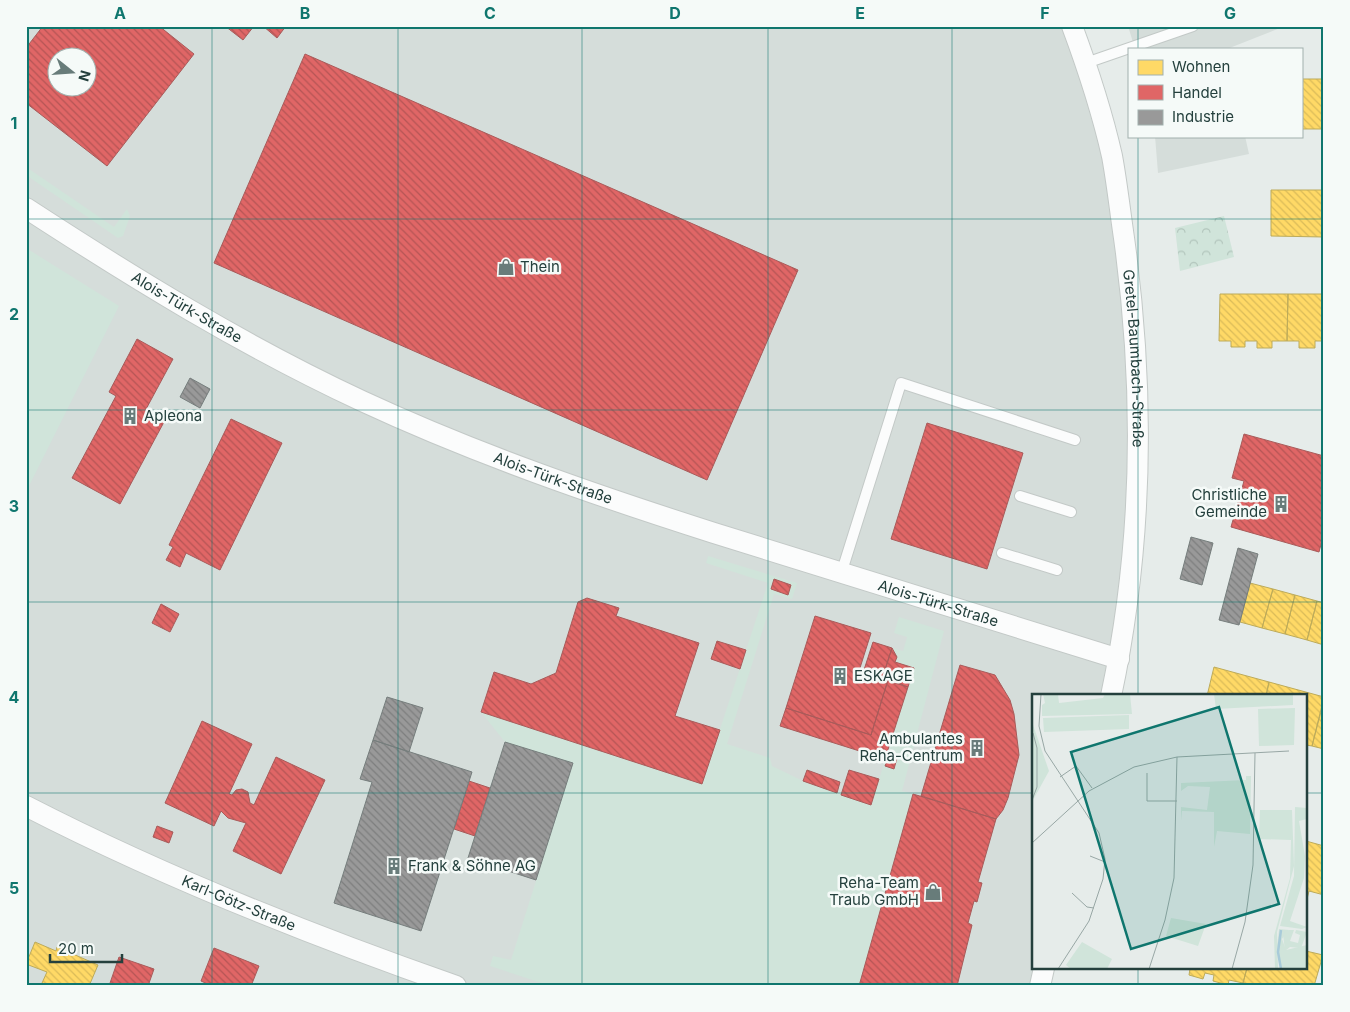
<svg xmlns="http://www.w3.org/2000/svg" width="1350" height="1012" font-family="Inter,sans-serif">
<defs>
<pattern id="park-crowns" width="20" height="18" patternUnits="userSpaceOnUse" patternTransform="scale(1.25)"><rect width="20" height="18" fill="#d0e4da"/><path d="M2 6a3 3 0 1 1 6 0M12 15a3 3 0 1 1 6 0" fill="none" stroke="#b2c5bc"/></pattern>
<pattern id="homes-back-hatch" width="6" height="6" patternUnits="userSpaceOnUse" patternTransform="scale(1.25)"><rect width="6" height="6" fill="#ffd966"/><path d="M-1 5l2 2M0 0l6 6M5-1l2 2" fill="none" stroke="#dabb59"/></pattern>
<pattern id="shops-back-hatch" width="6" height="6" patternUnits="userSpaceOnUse" patternTransform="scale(1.25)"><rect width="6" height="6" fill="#e06666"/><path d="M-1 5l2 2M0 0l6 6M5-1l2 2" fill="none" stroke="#b55555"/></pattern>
<pattern id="industry-back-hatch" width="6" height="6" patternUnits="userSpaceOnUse" patternTransform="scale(1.25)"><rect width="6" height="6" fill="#999"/><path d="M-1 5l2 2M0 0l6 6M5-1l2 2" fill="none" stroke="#7d7e7e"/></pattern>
</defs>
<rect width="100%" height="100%" fill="#e6ecea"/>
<path fill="#d5ddda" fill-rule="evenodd" d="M26 26H1072L1112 166 1136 471 1109 696H1034V968L1039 986H26ZM58 58H88V88H58Z
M1128 26H1285L1227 49H1135Z
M1155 136H1245L1249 154 1158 173Z"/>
<path fill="#d0e4da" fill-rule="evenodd" d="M26 167 114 227 127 209 130 216 123 236 118 238 26 175Z
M26 248 119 306 26 492Z
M708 556 797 583 792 599 774 594 727 744 770 758 772 766 803 781 871 805 914 668 895 662 892 648 903 651 907 637 894 633 899 617 944 631 902 791 913 794 859 986H551L490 966 493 956 511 960 573 764 505 742 481 712 702 784 768 583 706 563ZM774 580 791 584 788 594 771 589Z"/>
<path fill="url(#park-crowns)" d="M1224 216 1234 257 1180 271 1175 228Z"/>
<path fill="url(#homes-back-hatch)" stroke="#bdab5a" d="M1301 79H1324V129H1301Z
M1271 190H1324V237L1271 236Z
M1220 294H1288L1287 341H1272V348H1257V341H1245V347H1231V341H1219Z
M1288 294H1324V341H1315V348H1299V341H1287Z
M1250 583 1273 589 1262 628 1240 622Z
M1273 589 1295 595 1285 634 1262 628Z
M1295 595 1317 601 1307 640 1285 634Z
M1317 601 1324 603V645L1307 640Z
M1214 667 1269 682 1266 696H1207Z
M1269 682 1324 697 1312 746 1306 745V696H1266Z
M1324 700V749L1312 746Z
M1306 841 1324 846V895L1309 891 1307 899Z
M35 942 56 951 57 947 98 965 89 986H49L42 983 47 972 26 964Z
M1306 951 1323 955 1314 986H1254L1243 983 1247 968H1306Z
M1186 968H1247L1243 983 1229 980 1228 985 1213 981 1214 975 1205 973 1203 979 1189 975 1190 969Z"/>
<path fill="url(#shops-back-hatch)" stroke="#a85b5a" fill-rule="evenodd" d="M43 26H159L194 54 107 166 26 103V48ZM58 58H88V88H58Z
M225 26H254L243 40Z
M263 26H286L277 38Z
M305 54 798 270 707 480 214 263Z
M137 339 173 359 145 411 164 422 120 504 72 478 116 396 109 392Z
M231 419 282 443 220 570 186 553 180 567 166 560 173 547 169 545Z
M927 423 1023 453 987 569 891 539Z
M1244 434 1324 456V533L1319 552 1231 527 1244 481 1232 478Z
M774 579 791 585 788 595 771 589Z
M587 598 619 608 616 616 699 643 675 716 720 730 702 784 481 712 494 672 531 684 556 673 578 602Z
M161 604 179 614 170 632 152 623Z
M815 616 871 633 859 671 863 673 873 642 892 648 882 679 888 680 871 735 786 708Z
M717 641 746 650 740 669 711 659Z
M892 648 897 657 895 662 914 668 908 687 882 679Z
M960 665 995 675 1010 700 1014 714 1019 755 1008 798 1003 810 996 819 921 796Z
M888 680 908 687 885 759 780 726 786 708 871 735Z
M202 721 252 744 229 794 232 795 236 790 242 789 248 792 250 803 254 805 276 757 325 780 281 874 233 851 246 823 228 818 221 811 214 826 165 803Z
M889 756 897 758 894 769 885 766Z
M807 770 840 782 837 793 803 781Z
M849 770 879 779 871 805 841 795Z
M469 781 490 788 475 836 454 829Z
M913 794 996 819 978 882 982 883 977 902 974 901 968 923 972 925 957 986H859Z
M157 826 173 832 169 843 153 837Z
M214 948 259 966 251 986H212L201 981Z
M119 957 154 969 148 986H109Z"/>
<path fill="url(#industry-back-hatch)" stroke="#767e7d" d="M190 378 210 389 200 408 180 397Z
M1191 537 1213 543 1202 585 1180 579Z
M1238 548 1258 554 1239 625 1219 620Z
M387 697 423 708 409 752 373 740Z
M373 740 472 772 421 931 334 903 372 782 360 779Z
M505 742 573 763 536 880 468 858Z"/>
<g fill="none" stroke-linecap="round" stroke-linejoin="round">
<g stroke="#c3c9c7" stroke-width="12">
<path id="service" d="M1086 63 1193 26
M1020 496 1071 512
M1002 553 1057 570
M841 574 901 383 1075 440"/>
</g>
<g stroke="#c3c9c7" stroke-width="22">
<g id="minor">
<path id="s1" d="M1072 26C1088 69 1102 112 1112 156 1117 183 1120 211 1124 238 1145 390 1143 546 1111 696"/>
<path id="s2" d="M26 208C135 279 244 346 362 401 476 454 595 495 714 533 849 576 984 618 1119 659"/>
<path id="s3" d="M26 806C164 877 310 935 456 986"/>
<path d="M1040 986 1044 968"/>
</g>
</g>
<use href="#service" stroke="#fbfcfc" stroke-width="10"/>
<use href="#minor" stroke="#fbfcfc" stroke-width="20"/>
</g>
<path fill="none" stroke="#0f766e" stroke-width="1" stroke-opacity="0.55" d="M212 26V986M398 26V986M582 26V986M768 26V986M952 26V986M1138 26V49M1138 136V696M26 219H1324M26 410H1324M26 602H1324M26 793H1034M1306 793H1324M1138 968V986"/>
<defs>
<g id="shop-bare" transform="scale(1.35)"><path d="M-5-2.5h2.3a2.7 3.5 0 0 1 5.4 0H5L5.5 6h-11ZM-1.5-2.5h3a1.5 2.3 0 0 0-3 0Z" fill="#687c7a" stroke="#f5faf8" stroke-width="2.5" paint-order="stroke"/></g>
<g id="building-bare" transform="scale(1.35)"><path d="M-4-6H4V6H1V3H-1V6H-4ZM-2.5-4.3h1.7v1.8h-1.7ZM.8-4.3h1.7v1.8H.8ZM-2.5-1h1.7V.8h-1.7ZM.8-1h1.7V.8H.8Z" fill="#687c7a" stroke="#f5faf8" stroke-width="2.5" paint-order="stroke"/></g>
</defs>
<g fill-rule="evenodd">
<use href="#shop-bare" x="506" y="267"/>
<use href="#building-bare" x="130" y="416"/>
<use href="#building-bare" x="1281" y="504"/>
<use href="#building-bare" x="840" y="676"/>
<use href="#building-bare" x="977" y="748"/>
<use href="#building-bare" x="394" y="866"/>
<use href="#shop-bare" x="933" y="892"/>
</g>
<g text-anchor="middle" stroke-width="5" stroke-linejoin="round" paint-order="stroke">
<g font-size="15" fill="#24403d" stroke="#f5faf8" text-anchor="start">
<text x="520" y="272">Thein</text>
<text x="144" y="421">Apleona</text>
<text x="1267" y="500" text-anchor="end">Christliche<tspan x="1267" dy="17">Gemeinde</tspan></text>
<text x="854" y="681">ESKAGE</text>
<text x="963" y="744" text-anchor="end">Ambulantes<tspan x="963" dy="17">Reha-Centrum</tspan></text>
<text x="408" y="871">Frank &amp; Söhne AG</text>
<text x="919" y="888" text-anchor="end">Reha-Team<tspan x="919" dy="17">Traub GmbH</tspan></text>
</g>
<g font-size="15" fill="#24403d" stroke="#f5faf8">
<text dy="5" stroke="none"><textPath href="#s2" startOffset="189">Alois-Türk-Straße</textPath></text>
<text dy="5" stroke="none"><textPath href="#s1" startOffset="340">Gretel-Baumbach-Straße</textPath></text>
<text dy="5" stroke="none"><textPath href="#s2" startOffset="594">Alois-Türk-Straße</textPath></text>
<text dy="5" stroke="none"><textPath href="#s2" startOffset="999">Alois-Türk-Straße</textPath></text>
<text dy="5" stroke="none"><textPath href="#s3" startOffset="234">Karl-Götz-Straße</textPath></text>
</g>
</g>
<g transform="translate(1032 694)">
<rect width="275" height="275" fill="#e6ecea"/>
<path d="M11 0H26L27 9 71 4 73 0H98L100 20 10 22V11L13 9ZM263 14 262 51 227 52 226 15ZM214 82H219L218 140 185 137 182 153V118L150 117 149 127V113L175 116 178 93 156 92 149 97V89L214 86ZM263 113 275 114V125L267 127 273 162 272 184 258 227 275 233 270 235 248 232 262 182ZM228 116H260L262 172 245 238 246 275H243L242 242 258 184 259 146 227 145ZM139 224 174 230 166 252 134 242ZM247 235 257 236 250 245 254 256 275 251V275H249L245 254ZM50 248 80 265 75 275H39L34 271Z" fill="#d0e4da"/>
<path d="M257 236H262L258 247 266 249 268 241 263 239 264 236 275 238 269 254 258 253 253 257 251 240Z" fill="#d0e4da"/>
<path d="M182 0H261V11L184 15Z" fill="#d0e4da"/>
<path d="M97 21V35L12 38 11 24ZM0 28 17 77 0 108Z" fill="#d0e4da"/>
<path fill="none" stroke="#a8cad9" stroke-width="2.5" d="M249 236 246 258 249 275"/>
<path fill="none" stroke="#98a7a5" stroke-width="1" d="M9 0 7 32 13 57 67 139 73 165 71 185 57 227 26 275M115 79V107H145M28 83 44 72 60 94M0 106 5 93V54L1 39M0 149 57 97 102 73 145 63 257 57M58 162 73 168M40 199 55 213 62 214M117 275 133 226 142 184 145 63M200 275 213 228 221 171 223 59"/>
<path fill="#0f766e" fill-opacity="0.15" stroke="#0f766e" stroke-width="2.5" d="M187 13 247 210 99 255 39 58Z"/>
<rect width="275" height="275" fill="none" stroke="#24403d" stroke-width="2.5"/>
</g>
<rect width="1350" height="1012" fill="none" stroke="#f5faf8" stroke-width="55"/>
<rect x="1128" y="48" width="175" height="90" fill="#f5faf8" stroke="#a1b0ad"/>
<rect x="1138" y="60" width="25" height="15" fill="#ffd966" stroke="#a1b0ad"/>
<text x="1172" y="72" font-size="15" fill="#24403d">Wohnen</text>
<rect x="1138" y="85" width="25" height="15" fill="#e06666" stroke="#a1b0ad"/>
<text x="1172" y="98" font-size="15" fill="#24403d">Handel</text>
<rect x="1138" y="110" width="25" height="15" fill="#999999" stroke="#a1b0ad"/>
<text x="1172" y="122" font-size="15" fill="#24403d">Industrie</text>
<g transform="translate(72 72) rotate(107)"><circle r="24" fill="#f5faf8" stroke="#a1b0ad"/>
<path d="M0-4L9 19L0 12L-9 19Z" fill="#687c7a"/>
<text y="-8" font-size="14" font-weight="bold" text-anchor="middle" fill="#24403d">N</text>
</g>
<path d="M50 954v8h72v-8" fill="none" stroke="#24403d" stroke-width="2.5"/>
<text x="58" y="954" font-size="15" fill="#24403d" stroke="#f5faf8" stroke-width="4" paint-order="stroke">20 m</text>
<rect x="28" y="28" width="1294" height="956" fill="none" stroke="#0f766e" stroke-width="2"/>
<g font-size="16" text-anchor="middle" font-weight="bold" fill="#0f766e">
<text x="120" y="19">A</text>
<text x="305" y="19">B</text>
<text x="490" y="19">C</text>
<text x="675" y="19">D</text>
<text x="860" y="19">E</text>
<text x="1045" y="19">F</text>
<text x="1230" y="19">G</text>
<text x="14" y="129">1</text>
<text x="14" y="320">2</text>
<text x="14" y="512">3</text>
<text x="14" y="703">4</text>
<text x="14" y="894">5</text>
</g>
</svg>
